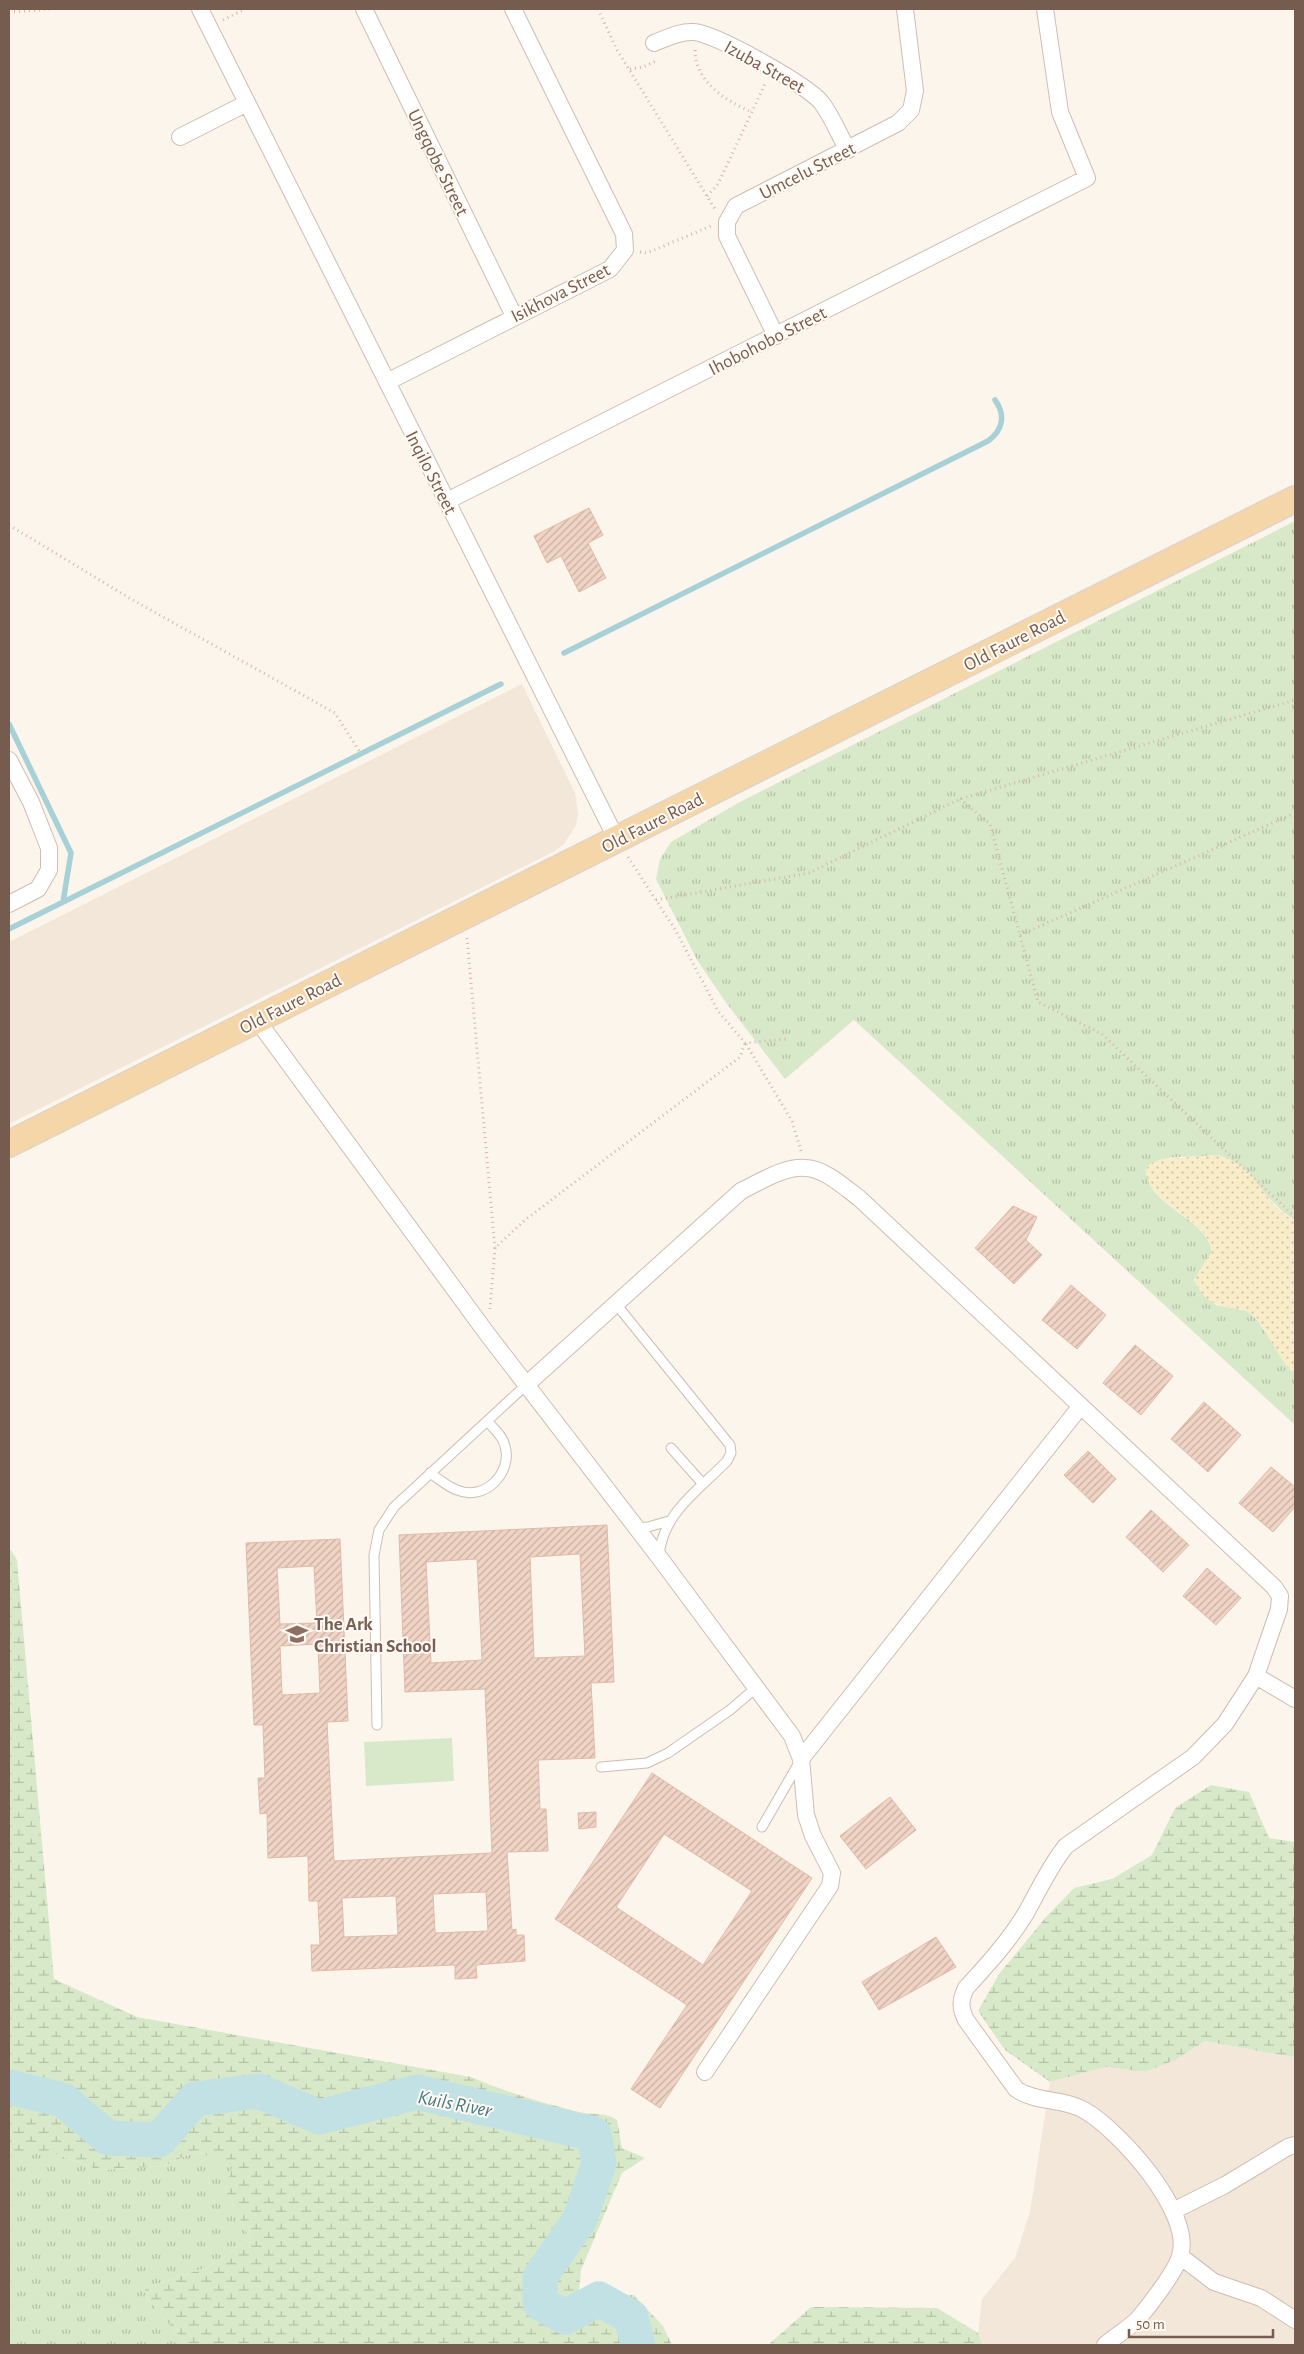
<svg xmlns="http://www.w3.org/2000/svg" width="1304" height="2354" font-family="'Alegreya Sans',sans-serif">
<defs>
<pattern id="grass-tufts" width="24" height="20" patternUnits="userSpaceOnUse" patternTransform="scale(1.25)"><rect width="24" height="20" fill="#d8e9ca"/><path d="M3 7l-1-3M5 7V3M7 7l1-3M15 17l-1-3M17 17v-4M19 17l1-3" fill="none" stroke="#b4c0a6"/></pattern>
<pattern id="wetland-marsh" width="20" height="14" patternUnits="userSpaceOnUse" patternTransform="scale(1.25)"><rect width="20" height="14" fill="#d8e9ca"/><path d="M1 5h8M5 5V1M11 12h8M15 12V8" fill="none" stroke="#b4c0a6"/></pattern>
<pattern id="sand-dots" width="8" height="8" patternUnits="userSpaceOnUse" patternTransform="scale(1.25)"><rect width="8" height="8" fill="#f8ecc9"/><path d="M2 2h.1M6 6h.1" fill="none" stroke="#cdc2a6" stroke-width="1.8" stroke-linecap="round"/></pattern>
<pattern id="building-hatch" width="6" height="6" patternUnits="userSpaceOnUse" patternTransform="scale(1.25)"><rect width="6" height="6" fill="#f0d4c5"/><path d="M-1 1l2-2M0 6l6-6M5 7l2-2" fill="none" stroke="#c7afa2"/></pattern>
</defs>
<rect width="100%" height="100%" fill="#fcf5ec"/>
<path fill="#f3e7da" d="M522 684 575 793 578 814 576 825 564 844 555 851 9 1124V942Z
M1205 2041 1291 2057 1295 2055V2345H983L978 2333 982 2299 1015 2258 1030 2212 1050 2082 1106 2067 1145 2072 1175 2060Z"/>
<path fill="url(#grass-tufts)" d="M1295 521V1220L1285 1214 1270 1199 1211 1155C1191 1159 1161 1152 1146 1169 1147 1208 1205 1215 1212 1251L1194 1280 1216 1305 1248 1311 1258 1321 1290 1370 1295 1374V1425L854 1020 785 1079 727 1004 697 960 656 879 660 859 671 842 740 802Z
M196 2151 233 2167 226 2191 250 2239 208 2267 145 2288V2296L187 2345H9V2152H50L99 2170 164 2166Z"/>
<path fill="url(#wetland-marsh)" d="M9 1547 17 1560 54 1979 137 2017 471 2077C506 2092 542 2103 579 2112 592 2115 607 2112 617 2120L622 2148 645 2158 622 2173 581 2270 579 2291 593 2295H634L663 2326 672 2345H187L145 2296V2288L208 2267 250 2239 226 2191 232 2167 196 2151 164 2166 99 2170 50 2152H9Z
M1211 1785 1249 1792 1269 1838 1295 1842V2055L1291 2057 1205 2041 1175 2060 1145 2072 1106 2067 1050 2082 1005 2050 978 2011 999 1974 1046 1917 1074 1888 1112 1879 1152 1855 1175 1808Z
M811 2307 937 2308 978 2333 983 2345H768Z"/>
<path fill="url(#sand-dots)" d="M1218 1155C1259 1165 1266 1211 1295 1220V1374C1276 1359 1266 1322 1248 1312 1245 1310 1240 1309 1237 1309 1212 1303 1207 1305 1194 1280L1212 1251C1206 1214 1147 1208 1146 1169L1151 1163 1164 1159Z"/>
<path fill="#d8e9ca" d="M452 1738 454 1781 366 1786 364 1742Z"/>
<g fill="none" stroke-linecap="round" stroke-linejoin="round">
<path stroke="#a7d1d6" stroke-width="5.5" d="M564 653 988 441C1003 430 1006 415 995 400
M9 724 71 853 63 902
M9 929 501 684"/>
<path stroke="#c1e1e5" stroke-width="35" d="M9 2087 63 2100 108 2138 159 2140 195 2099 259 2091 319 2117 417 2092 594 2134 599 2164 579 2221 540 2277V2303L565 2317 599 2299 631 2317 638 2345"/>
</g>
<path fill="url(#building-hatch)" stroke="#e1baa6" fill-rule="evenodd" d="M589 508 603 535 588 543 606 578 579 592 561 556 547 563 534 536Z
M1013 1206 1037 1217 1026 1240 1042 1255 1014 1284 975 1248Z
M1071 1285 1106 1315 1077 1349 1042 1320Z
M1135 1345 1173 1376 1141 1415 1103 1383Z
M1204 1402 1241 1435 1208 1472 1171 1439Z
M1088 1451 1116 1479 1093 1503 1064 1475Z
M1271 1467 1295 1487V1507L1273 1532 1239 1503Z
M1151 1510 1189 1545 1163 1572 1126 1537Z
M607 1525 614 1682 591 1683 595 1758 538 1760 540 1809H546L548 1851 507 1852 512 1930 516 1929V1935H524L525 1961 476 1965 477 1978 455 1979V1965L312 1971 311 1945H320L318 1901H309L308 1856 268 1858 267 1813 260 1814 258 1778H265L263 1725H254L246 1543 340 1539 348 1721 327 1722 334 1861 492 1853 485 1689 405 1692 399 1535ZM580 1554 585 1656 534 1658 530 1557ZM477 1559 482 1660 431 1663 426 1562ZM314 1566 317 1623 280 1624 277 1568ZM318 1644 320 1693 282 1695 280 1646ZM486 1892 488 1931 435 1933 433 1894ZM396 1896 398 1935 344 1937 342 1898Z
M1207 1568 1241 1598 1216 1625 1183 1596Z
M652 1773 812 1878 660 2108 631 2089 687 2005 555 1919ZM664 1834 752 1891 703 1965 616 1907Z
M890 1797 916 1830 866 1869 840 1836Z
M596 1812V1827L579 1829 578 1813Z
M936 1937 956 1967 879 2010 862 1982Z"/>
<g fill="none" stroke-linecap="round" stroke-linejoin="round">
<g stroke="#cebdb1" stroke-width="11">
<path id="service" d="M616 1304 730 1445 731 1453 727 1461C699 1490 662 1513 659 1557
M671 1448 703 1484
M430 1473C439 1479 448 1487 457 1490 484 1502 513 1473 505 1446 503 1436 494 1429 487 1421
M636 1528 648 1527 669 1521
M377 1725 374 1555 379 1530 394 1507 526 1385
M601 1767 647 1763 668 1753 730 1710 757 1687
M762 1827 800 1761"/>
</g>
<g stroke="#cebdb1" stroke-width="18">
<path id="minor" d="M200 9 617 840
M364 9 514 316
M654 43C667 38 680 31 694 32 717 34 807 85 821 102 832 116 839 135 848 150
M180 137 247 103
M776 336 727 236V222L736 206 898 123 911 110 915 91 905 9
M387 382 610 269 625 250 624 234 513 9
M447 501 1087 178 1060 112 1045 9
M9 760 31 802 49 848V870L38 889 9 904
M257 1020 488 1335 659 1557 792 1736 801 1759 806 1815 813 1836 832 1873 830 1886 705 2072
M526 1385 741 1191C760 1182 784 1166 806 1168 825 1169 844 1187 859 1198L1274 1587 1280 1596 1279 1609 1256 1676 1225 1724 1193 1757 1066 1846C1049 1867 1039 1890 1026 1913 1009 1941 988 1964 966 1988 960 2000 960 2008 966 2020L1016 2089C1036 2103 1063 2098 1084 2110 1119 2130 1194 2213 1180 2256 1176 2271 1149 2306 1138 2319 1128 2329 1115 2336 1105 2345
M1256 1676 1295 1699
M801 1759 1080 1407
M1173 2211 1225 2185 1288 2147 1295 2145
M1180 2256 1214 2282 1261 2298 1295 2320"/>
</g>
<g stroke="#d9d1ce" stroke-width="28">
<path id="primary" d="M9 1144 1295 499"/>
</g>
<path stroke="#d5b7a7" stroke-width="3" stroke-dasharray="1 4" stroke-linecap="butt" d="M598 9 617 50 715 209
M9 12 53 9
M223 20 245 9
M695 50C695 81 725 101 752 112
M630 69 643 67 656 61
M707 196 718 184 765 84
M640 252 647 253 711 226
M9 525 131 599 335 713 361 754
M960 799 990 824 1038 1002 1102 1034 1295 1217
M628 857 676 931 718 1011 745 1043 786 1039
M656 900 809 873 960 799 1295 700
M1020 935 1295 813
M467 938 495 1248
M746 1044 792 1121 801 1151
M490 1309 495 1248 525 1220 740 1057 745 1043"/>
<use href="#service" stroke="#fff" stroke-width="9"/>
<use href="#minor" stroke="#fff" stroke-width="16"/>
<use href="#primary" stroke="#f5d6a9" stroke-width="26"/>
</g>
<defs>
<g id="school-bare" transform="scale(1.725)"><path d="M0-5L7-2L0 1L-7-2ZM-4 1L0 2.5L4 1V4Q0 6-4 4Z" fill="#8d6e63" stroke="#fef9f2" stroke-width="2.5" paint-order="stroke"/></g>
</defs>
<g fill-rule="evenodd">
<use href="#school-bare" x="297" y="1634"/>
</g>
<g text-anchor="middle" stroke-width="4" stroke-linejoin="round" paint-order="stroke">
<g font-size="19" fill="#765c4f" stroke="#fef9f2">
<text transform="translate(765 66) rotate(29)" y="7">Izuba Street</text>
<text transform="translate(439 162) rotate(64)" y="7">Ungqobe Street</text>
<text transform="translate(807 170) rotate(-27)" y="7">Umcelu Street</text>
<text transform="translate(560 292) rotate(-27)" y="7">Isikhova Street</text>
<text transform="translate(767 340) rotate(-27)" y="7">Ihobohobo Street</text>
<text transform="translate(432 472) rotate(63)" y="7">Inqilo Street</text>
<text transform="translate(1014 640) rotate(-27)" y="7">Old Faure Road</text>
<text transform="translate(652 822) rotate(-27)" y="7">Old Faure Road</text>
<text transform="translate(290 1003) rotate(-27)" y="7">Old Faure Road</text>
</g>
<g font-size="19" font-weight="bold" fill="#785e54" stroke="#fef9f2" text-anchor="start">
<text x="314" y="1630">The Ark<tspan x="314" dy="22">Christian School</tspan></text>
</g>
<g font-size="20" font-style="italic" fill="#477a81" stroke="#fef9f2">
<text transform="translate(455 2103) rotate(11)" y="7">Kuils River</text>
</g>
</g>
<rect width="1304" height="2354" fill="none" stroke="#765c4f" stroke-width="20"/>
<path d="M1129 2329v8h144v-8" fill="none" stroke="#765c4f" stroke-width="2.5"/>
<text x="1136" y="2329" font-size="15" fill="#765c4f" stroke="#fef9f2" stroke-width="4" paint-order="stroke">50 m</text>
</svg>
